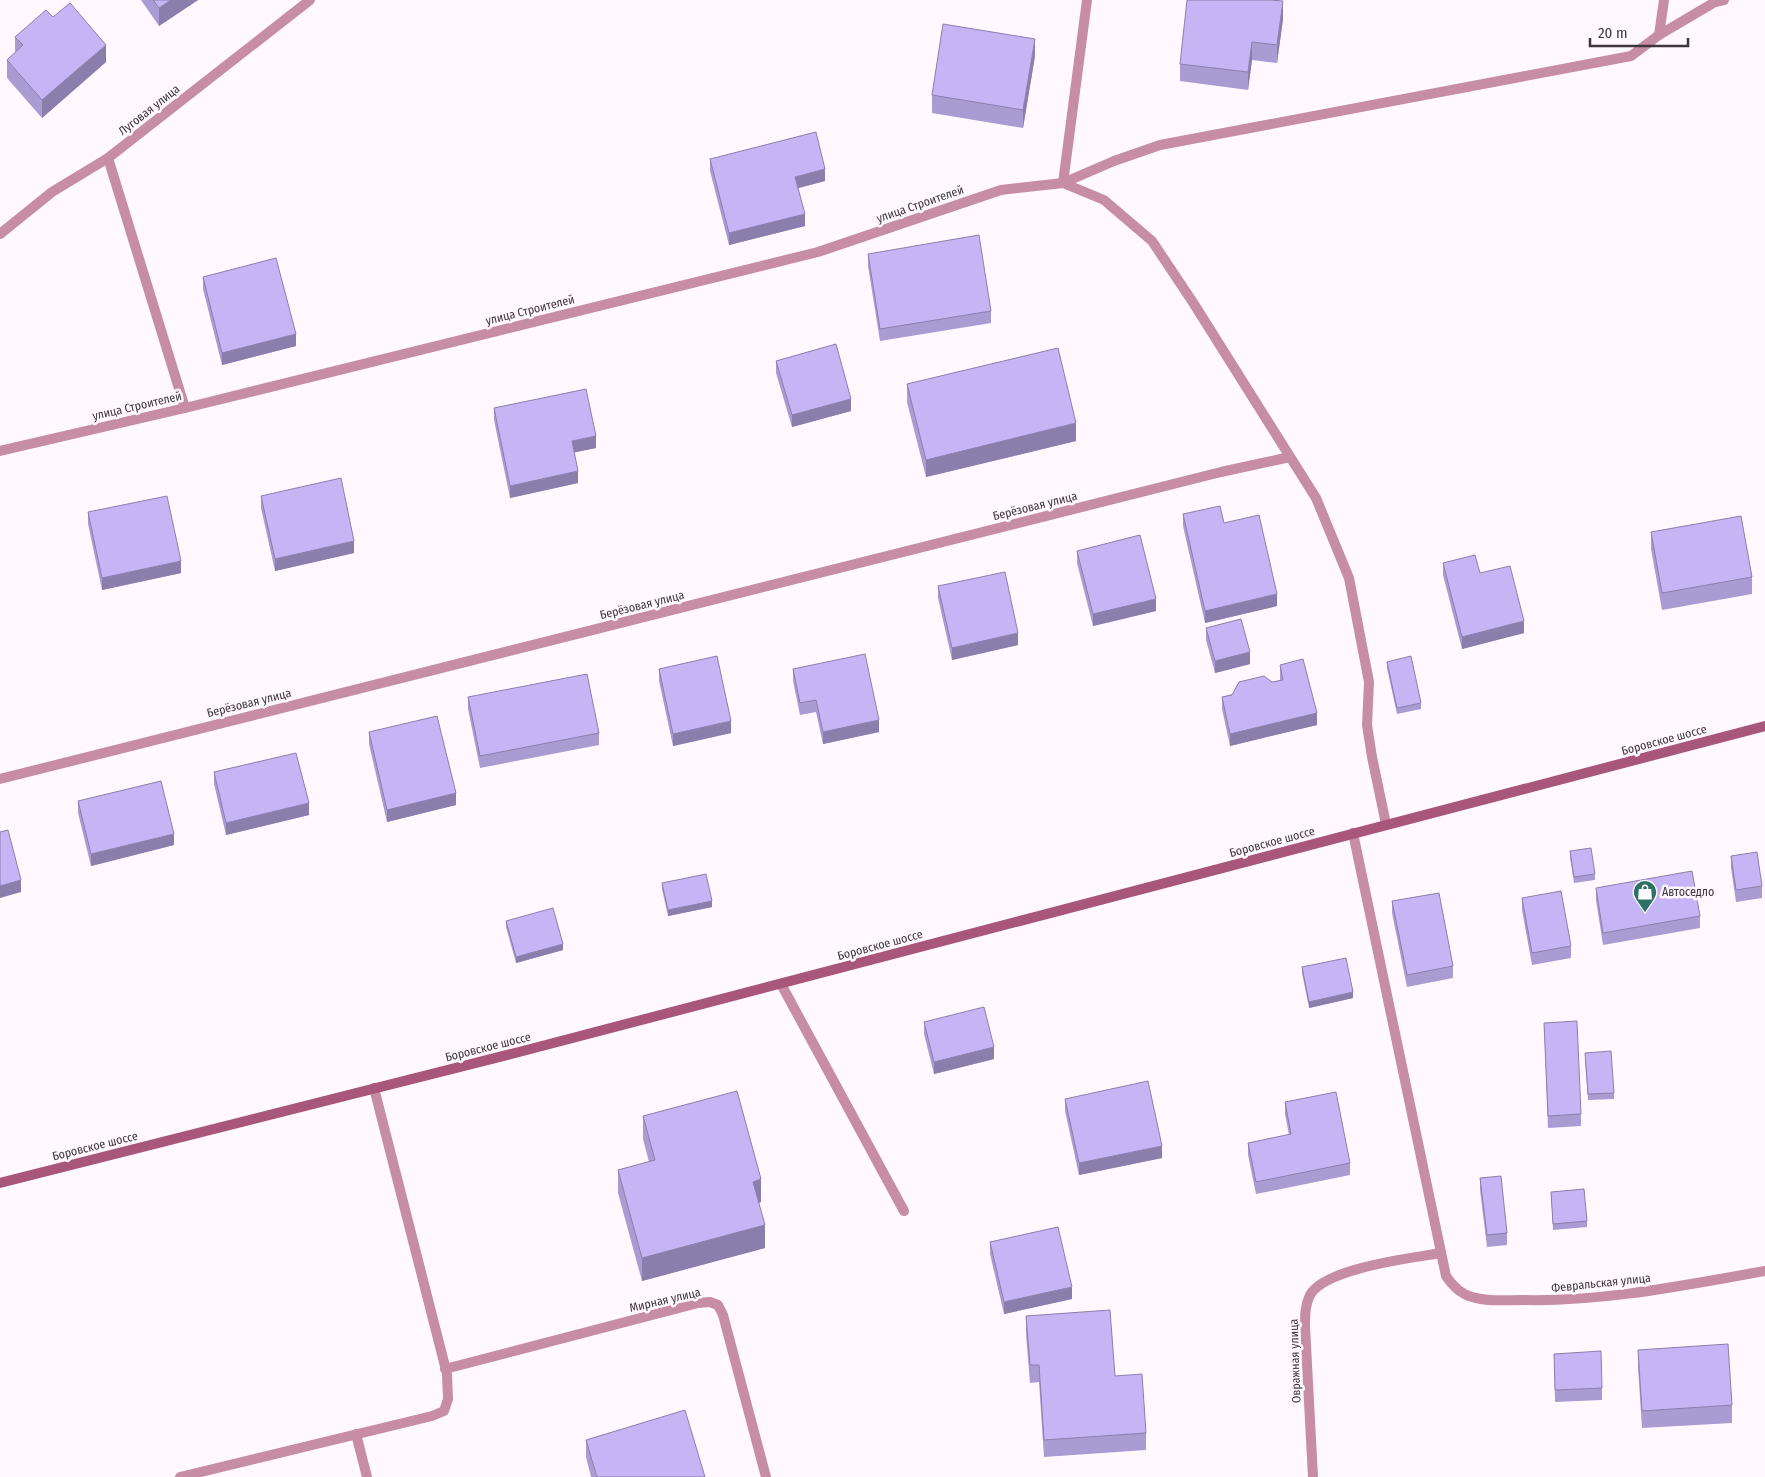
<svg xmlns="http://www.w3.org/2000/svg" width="1765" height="1477" font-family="'Fira Sans Condensed',sans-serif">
<rect width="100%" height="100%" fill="#fff8ff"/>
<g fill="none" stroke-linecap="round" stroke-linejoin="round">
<path stroke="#c78da5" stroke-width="10" d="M1659 35 1664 0
M108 158 185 408
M1063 183 1087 0
M781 984 904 1211
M445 1369 698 1303 710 1302 718 1305 723 1315 766 1477
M356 1434 367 1477
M180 1477 432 1416 444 1411 448 1399 447 1374 374 1088"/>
<path stroke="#c78da5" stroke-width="10" d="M1063 183 1104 200 1152 241 1194 304 1316 498 1349 578 1369 682 1367 725 1372 757 1386 824
M0 234 52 192 108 158 310 0
M0 451 185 408 818 252 1001 190 1063 183 1114 161 1160 145 1631 56 1659 35 1715 2 1724 0
M0 779 1221 472 1290 457
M1353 833 1446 1276C1452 1285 1461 1294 1472 1297 1488 1302 1506 1300 1522 1300 1604 1302 1685 1285 1765 1271
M1313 1477 1305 1326C1305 1316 1305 1305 1310 1295 1325 1268 1412 1258 1441 1253"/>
<path stroke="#a9567b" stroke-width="10" d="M0 1183 519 1052 1765 726"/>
</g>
<path fill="#a99cd3" d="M141 0H198L159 26Z
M53 17 106 62 42 118 7 78V60L15 53V37Z
M1283 19 1277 63 1252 60 1248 90 1180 81V64Z
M1035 56 1023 128 932 113V95Z
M710 159 825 181 798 188 805 226 729 245 710 171Z
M868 254 991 311V323L880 341 868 266Z
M203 277 296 346 222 365 203 289Z
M776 361 851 411 792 427 776 373Z
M907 384 1076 441 926 477 907 402Z
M494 408 596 448 574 452 578 483 510 498 494 420Z
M261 496 354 553 275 571 261 508Z
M88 512 181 573 102 590 88 524Z
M1183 514 1224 523 1277 606 1205 623 1183 526Z
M1651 532 1752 577V594L1662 610 1651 549Z
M1077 551 1156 611 1093 626 1077 563Z
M1443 563 1480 573 1524 633 1462 649 1443 575Z
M938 586 1018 645 952 660 938 598Z
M1206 628 1250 664 1215 673 1206 640Z
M1387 662 1421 703V709L1397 714 1387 668Z
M1280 665 1317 725 1230 746 1222 709V697L1280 680Z
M659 669 731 733 673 746 659 681Z
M793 669 879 732 823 744 816 712 800 715 793 681Z
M468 697 599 733V745L480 768 468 709Z
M369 732 456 805 387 822 369 744Z
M214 772 309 815 226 835 214 784Z
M78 801 174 845 91 866 78 813Z
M1570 851 1595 874V880L1574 883 1570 857Z
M1731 856 1762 886V898L1736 902 1731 868Z
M662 883 712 907 668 916 662 889Z
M1596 888 1700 916V928L1603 945 1596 900Z
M1522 898 1571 946V958L1532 965 1522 910Z
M1392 901 1453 966V978L1407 987 1392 913Z
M506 921 563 950 516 963 506 927Z
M1302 967 1353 998 1309 1008 1302 973Z
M924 1022 994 1059 934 1074 924 1034Z
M1544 1023 1581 1114V1126L1548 1128Z
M1585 1059 1614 1093V1099L1588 1100Z
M1065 1099 1162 1158 1079 1175 1065 1111Z
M1285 1102 1350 1163V1175L1256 1194 1248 1155V1143L1289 1135 1285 1114Z
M643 1116 761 1202 759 1203 765 1248 642 1281 618 1193V1170L649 1162 643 1139Z
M1480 1178 1507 1233V1245L1487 1247 1480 1190Z
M1551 1192 1587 1221V1227L1553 1230Z
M990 1242 1072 1299 1004 1314 990 1254Z
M1026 1316 1115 1376 1146 1433V1450L1044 1457 1039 1382 1030 1383 1026 1334Z
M1638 1350 1732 1405V1423L1642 1428 1638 1367Z
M1554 1354 1602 1388V1400L1555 1402Z
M586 1440 705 1477H591L586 1457Z"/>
<path fill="#8a7fac" d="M171 0H198L159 26V8Z
M1283 1V19L1277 63V45Z
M1035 39V56L1023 128V110Z
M1252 42V60L1248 90V72Z
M106 45V62L42 118V100Z
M825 169V181L795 189V177Z
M805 214V226L729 245V233Z
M296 334V346L222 365V353Z
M851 399V411L792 427V415Z
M1076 423V441L926 477V460Z
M596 436V448L572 453V441Z
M578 471V483L510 498V486Z
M354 541V553L275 571V559Z
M181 561V573L102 590V578Z
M1277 594V606L1205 623V611Z
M1156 599V611L1093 626V614Z
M1524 621V633L1462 649V637Z
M1018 633V645L952 660V648Z
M1250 652V664L1215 673V661Z
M1317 713V725L1230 746V734Z
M879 720V732L823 744V732Z
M731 721V733L673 746V734Z
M456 793V805L387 822V810Z
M309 803V815L226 835V823Z
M174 834V845L91 866V854Z
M21 880V892L0 898V886Z
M712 901V907L668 916V910Z
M563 944V950L516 963V957Z
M1353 992V998L1309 1008V1002Z
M994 1047V1059L934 1074V1062Z
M1162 1146V1158L1079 1175V1163Z
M761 1179V1202L753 1204V1182Z
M765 1225V1248L642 1281V1258Z
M1072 1287V1299L1004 1314V1302Z"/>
<path fill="#c5b5f5" stroke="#8a7fac" d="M153 0H171L159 8Z
M1187 0H1270L1283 1 1277 45 1252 42 1248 72 1180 64Z
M70 3 106 45 42 100 7 60 23 45 15 37 46 10 53 17Z
M943 24 1035 39 1023 110 932 95Z
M816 132 825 169 795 177 805 214 729 233 710 159Z
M979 235 991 311 880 329 868 254Z
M276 258 296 334 222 353 203 277Z
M836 344 851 399 792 415 776 361Z
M1058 348 1076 423 926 460 907 384Z
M586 389 596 436 572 441 578 471 510 486 494 408Z
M341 478 354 541 275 559 261 496Z
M167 496 181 561 102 578 88 512Z
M1220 506 1224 523 1259 515 1277 594 1205 611 1183 514Z
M1741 516 1752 577 1662 593 1651 532Z
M1140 535 1156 599 1093 614 1077 551Z
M1475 555 1480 573 1510 566 1524 621 1462 637 1443 563Z
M1005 572 1018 633 952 648 938 586Z
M1241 619 1250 652 1215 661 1206 628Z
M865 654 879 720 823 732 816 700 800 703 793 669Z
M717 656 731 721 673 734 659 669Z
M1411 656 1421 703 1397 708 1387 662Z
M1303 659 1317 713 1230 734 1222 697 1232 695 1239 682 1264 676 1272 682 1283 680 1280 665Z
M587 674 599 733 480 756 468 697Z
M437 716 456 793 387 810 369 732Z
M296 753 309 803 226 823 214 772Z
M161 781 174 834 91 854 78 801Z
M8 830 21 880 0 886V832Z
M1591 848 1595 874 1574 877 1570 851Z
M1757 852 1762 886 1736 890 1731 856Z
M1692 871 1700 916 1603 933 1596 888Z
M706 874 712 901 668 910 662 883Z
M1561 891 1571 946 1532 953 1522 898Z
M1439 893 1453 966 1407 975 1392 901Z
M553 908 563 944 516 957 506 921Z
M1346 958 1353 992 1309 1002 1302 967Z
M984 1007 994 1047 934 1062 924 1022Z
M1577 1021 1581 1114 1548 1116 1544 1023Z
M1611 1051 1614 1093 1588 1094 1585 1053Z
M1148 1081 1162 1146 1079 1163 1065 1099Z
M737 1091 761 1179 753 1182 765 1225 642 1258 618 1170 655 1160 643 1116Z
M1336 1092 1350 1163 1256 1182 1248 1143 1291 1134 1285 1102Z
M1501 1176 1507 1233 1487 1235 1480 1178Z
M1584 1189 1587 1221 1553 1224 1551 1192Z
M1058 1227 1072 1287 1004 1302 990 1242Z
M1110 1310 1115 1376 1142 1374 1146 1433 1044 1440 1039 1365H1030L1026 1316Z
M1728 1344 1732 1405 1642 1411 1638 1350Z
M1601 1351 1602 1388 1555 1390 1554 1354Z
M685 1410 705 1477H597L586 1440Z"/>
<defs>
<g id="shop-pin" transform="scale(1.25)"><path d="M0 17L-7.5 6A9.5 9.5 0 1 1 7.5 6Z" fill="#2c7165" stroke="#fff8ff"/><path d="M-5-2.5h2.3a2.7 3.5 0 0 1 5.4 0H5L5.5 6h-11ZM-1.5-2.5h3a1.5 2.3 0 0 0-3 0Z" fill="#fff"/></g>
</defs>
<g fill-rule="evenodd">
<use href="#shop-pin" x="1645" y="892"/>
</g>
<g text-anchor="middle" stroke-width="5" stroke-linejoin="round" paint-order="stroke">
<g font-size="12" fill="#3b373b" stroke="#fff8ff">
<text transform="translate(149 110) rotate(-38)" y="4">Луговая улица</text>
<text transform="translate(920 204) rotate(-19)" y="4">улица Строителей</text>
<text transform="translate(530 310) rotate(-14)" y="4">улица Строителей</text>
<text transform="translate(137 406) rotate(-13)" y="4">улица Строителей</text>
<text transform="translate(1035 506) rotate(-14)" y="4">Берёзовая улица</text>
<text transform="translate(642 605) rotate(-14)" y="4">Берёзовая улица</text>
<text transform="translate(249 703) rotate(-14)" y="4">Берёзовая улица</text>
<text transform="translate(1664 740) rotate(-15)" y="4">Боровское шоссе</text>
<text transform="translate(1272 842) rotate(-15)" y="4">Боровское шоссе</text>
<text transform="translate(880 945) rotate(-15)" y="4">Боровское шоссе</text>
<text transform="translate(488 1047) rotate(-14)" y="4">Боровское шоссе</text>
<text transform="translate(95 1146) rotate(-14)" y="4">Боровское шоссе</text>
<text transform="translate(1601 1283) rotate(-6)" y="4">Февральская улица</text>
<text transform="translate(665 1300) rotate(-13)" y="4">Мирная улица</text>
<text transform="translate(1295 1361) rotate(-92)" y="4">Овражная улица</text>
</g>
<g font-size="12" fill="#3b373b" stroke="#fff8ff" text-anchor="start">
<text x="1662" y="896">Автоседло</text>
</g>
</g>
<path d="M1590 38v8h98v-8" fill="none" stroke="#3b373b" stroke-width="2.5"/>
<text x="1598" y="38" font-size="15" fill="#3b373b" stroke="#fff8ff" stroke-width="4" paint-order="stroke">20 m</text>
</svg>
